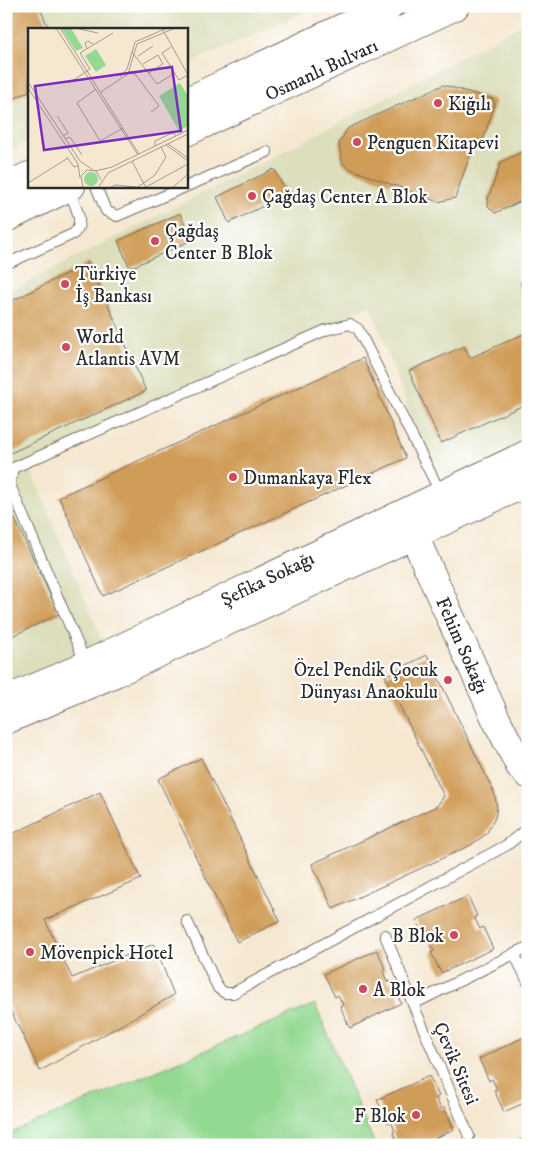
<svg xmlns="http://www.w3.org/2000/svg" width="534" height="1151" font-family="'IM FELL DW Pica',serif">
<rect width="100%" height="100%" fill="#fff"/>
<filter id="ink" filterUnits="userSpaceOnUse"><feTurbulence type="fractalNoise" baseFrequency=".02" numOctaves="2"/><feDisplacementMap in="SourceGraphic" scale="10" xChannelSelector="R" yChannelSelector="G"/><feConvolveMatrix kernelMatrix="1 2 1 2 8 2 1 2 1" color-interpolation-filters="sRGB"/></filter>
<filter id="wash" filterUnits="userSpaceOnUse"><feTurbulence type="fractalNoise" baseFrequency=".0096" numOctaves="4" result="noise"/><feDisplacementMap in="SourceGraphic" scale="20" xChannelSelector="R" yChannelSelector="G"/><feGaussianBlur stdDeviation="1.12" result="paint"/><feColorMatrix in="noise" values="0 0 0 0 0 0 0 0 0 0 0 0 0 0 0 0 0 1.4 0 .05"/><feComposite in="paint" operator="in"/></filter>
<g filter="url(#wash)">
<rect width="100%" height="100%" fill="#f5e7d0"/>
<path fill="#dcdebc" d="M6 6H317L186 65V29H29V141L6 152Z
M528 21V439L435 482 370 305 163 401 31 471 105 646 6 691V293L301 143Z"/>
<path fill="#94d992" stroke="#60825e" d="M315 1004 375 1145H8L6 1135Z"/>
<g id="blocks">
<path fill="#d09d58" d="M6 6H39L49 29H29V91L6 103Z
M443 85 493 99 495 104 482 143 473 147 455 198 438 202 348 168 342 162 339 143 348 128Z
M528 149V198L495 213 488 206V199L501 162Z
M274 169 287 194 229 223 217 197Z
M180 213 192 240 130 268 118 241Z
M89 262 146 391 6 455V304Z
M526 333 528 338V403L441 443 409 371 464 346 470 358Z
M363 358 406 458 103 596 59 497Z
M6 500 59 614 6 639Z
M427 655 494 792 497 807 495 818 486 834 471 845 333 909 312 864 437 806 444 796 385 676Z
M201 758 280 921 237 942 158 779Z
M100 792 141 879 45 920 72 978 154 944 174 995 40 1071 6 1001V837Z
M468 896 477 916 474 917 480 929 483 927 493 949 441 973 431 952 434 951 429 941 426 942 416 920Z
M377 950 386 970 383 972 388 983 391 981 401 1003 350 1028 340 1006 343 1005 338 995 335 997 324 974Z
M528 1035V1101L504 1112 494 1090 497 1089 492 1079 489 1081 479 1059Z
M429 1076 439 1096 436 1098 441 1109 444 1107 454 1129 421 1145H398L393 1132 395 1131 391 1121 388 1123 377 1100Z"/>
</g>
</g>
<g filter="url(#ink)">
<use href="#blocks" fill-opacity="0" stroke="#726d65" stroke-width="1"/>
<g fill="none" stroke-linecap="round" stroke-linejoin="round">
<g stroke="#726d65" stroke-width="12">
<path id="lane" d="M96 186 106 211 117 216 267 152
M6 264 73 234C87 223 73 202 68 189
M526 284 528 288
M86 664 10 485 13 468 326 330 350 324 358 329 441 494
M187 921 218 988 225 993H233L507 845 528 828
M385 935 413 1004
M514 953 528 982
M469 1136 413 1004 528 947
M522 1145 528 1142"/>
</g>
<g stroke="#726d65" stroke-width="30">
<path id="secondary" d="M186 102 389 6
M186 132 455 6
M6 187 29 176
M6 218 71 186
M406 518 495 717 520 766 528 774
M6 700 61 677 528 454
M6 720 115 673 528 482"/>
</g>
<use href="#lane" stroke="#fff" stroke-width="10"/>
<use href="#secondary" stroke="#fff" stroke-width="28"/>
</g>
</g>
<g fill="#d1495b" stroke="#fff" stroke-width="2">
<circle cx="438" cy="103" r="5"/>
<circle cx="357" cy="142" r="5"/>
<circle cx="252" cy="196" r="5"/>
<circle cx="155" cy="241" r="5"/>
<circle cx="65" cy="284" r="5"/>
<circle cx="66" cy="347" r="5"/>
<circle cx="233" cy="477" r="5"/>
<circle cx="448" cy="680" r="5"/>
<circle cx="454" cy="935" r="5"/>
<circle cx="30" cy="952" r="5"/>
<circle cx="363" cy="989" r="5"/>
<circle cx="416" cy="1115" r="5"/>
</g>
<g text-anchor="middle" stroke-width="4.5" stroke-linejoin="round" paint-order="stroke">
<g font-size="19" fill="#2b2b2b" stroke="#fff">
<text transform="translate(321 69) rotate(-25)" y="7">Osmanlı Bulvarı</text>
<text transform="translate(267 578) rotate(-26)" y="7">Şefika Sokağı</text>
<text transform="translate(463 645) rotate(66)" y="7">Fehim Sokağı</text>
<text transform="translate(457 1063) rotate(67)" y="7">Çevik Sitesi</text>
</g>
<g font-size="19" fill="#2b2b2b" stroke="#fff" text-anchor="start">
<text x="448" y="110">Kiğılı</text>
<text x="367" y="149">Penguen Kitapevi</text>
<text x="262" y="203">Çağdaş Center A Blok</text>
<text x="165" y="237">Çağdaş<tspan x="165" dy="22">Center B Blok</tspan></text>
<text x="75" y="280">Türkiye<tspan x="75" dy="22">İş Bankası</tspan></text>
<text x="76" y="343">World<tspan x="76" dy="22">Atlantis AVM</tspan></text>
<text x="243" y="484">Dumankaya Flex</text>
<text x="438" y="676" text-anchor="end">Özel Pendik Çocuk<tspan x="438" dy="22">Dünyası Anaokulu</tspan></text>
<text x="444" y="942" text-anchor="end">B Blok</text>
<text x="40" y="959">Mövenpick Hotel</text>
<text x="373" y="996">A Blok</text>
<text x="406" y="1122" text-anchor="end">F Blok</text>
</g>
</g>
<g transform="translate(28 28)">
<rect width="160" height="160" fill="#f5e7d0"/>
<path d="M33 0H43L55 20 48 23ZM68 21 78 37 68 44 57 28ZM152 55 160 68V98L151 103 131 68ZM56 151a7 7 0 1 1 14 0a7 7 0 1 1-14 0Z" fill="#94d992"/>
<path fill="none" stroke="#a49c8e" stroke-width="1" d="M28 0 110 127M32 0 111 126M47 0 70 5M109 0H125M135 2 160 47M143 19 134 25 151 52 160 47M59 21 57 15 60 13 65 16M104 24 129 56 144 47M52 25 85 5M110 28 125 18M115 36 130 27 135 36 121 45M101 43 108 47 131 78 123 84M92 49 99 41 107 14 139 0M0 54 52 133 65 142M41 55 62 41 52 25M0 60 50 136 52 150M68 61 49 75 72 113 95 100M73 64 100 46 109 16 147 0M29 88 40 105 35 108M37 111 42 109 54 127M140 116 160 130M138 117 160 133M127 118V113L144 105 148 107M39 129 46 139 50 138M67 143 84 139 160 102M0 155 40 130M110 159 127 147 138 129 133 119M118 159 160 136M55 160 53 148 59 142 68 143 73 152M70 160 80 145 160 106M82 160 87 157 118 160 104 133M144 160 160 146"/>
<path fill="#7b2cbf" fill-opacity="0.15" stroke="#7b2cbf" stroke-width="2.5" d="M144 39 153 103 16 122 7 58Z"/>
<rect width="160" height="160" fill="none" stroke="#2b2b2b" stroke-width="2.5"/>
</g>
<rect width="534" height="1151" fill="none" stroke="#fff" stroke-width="25"/>
</svg>
